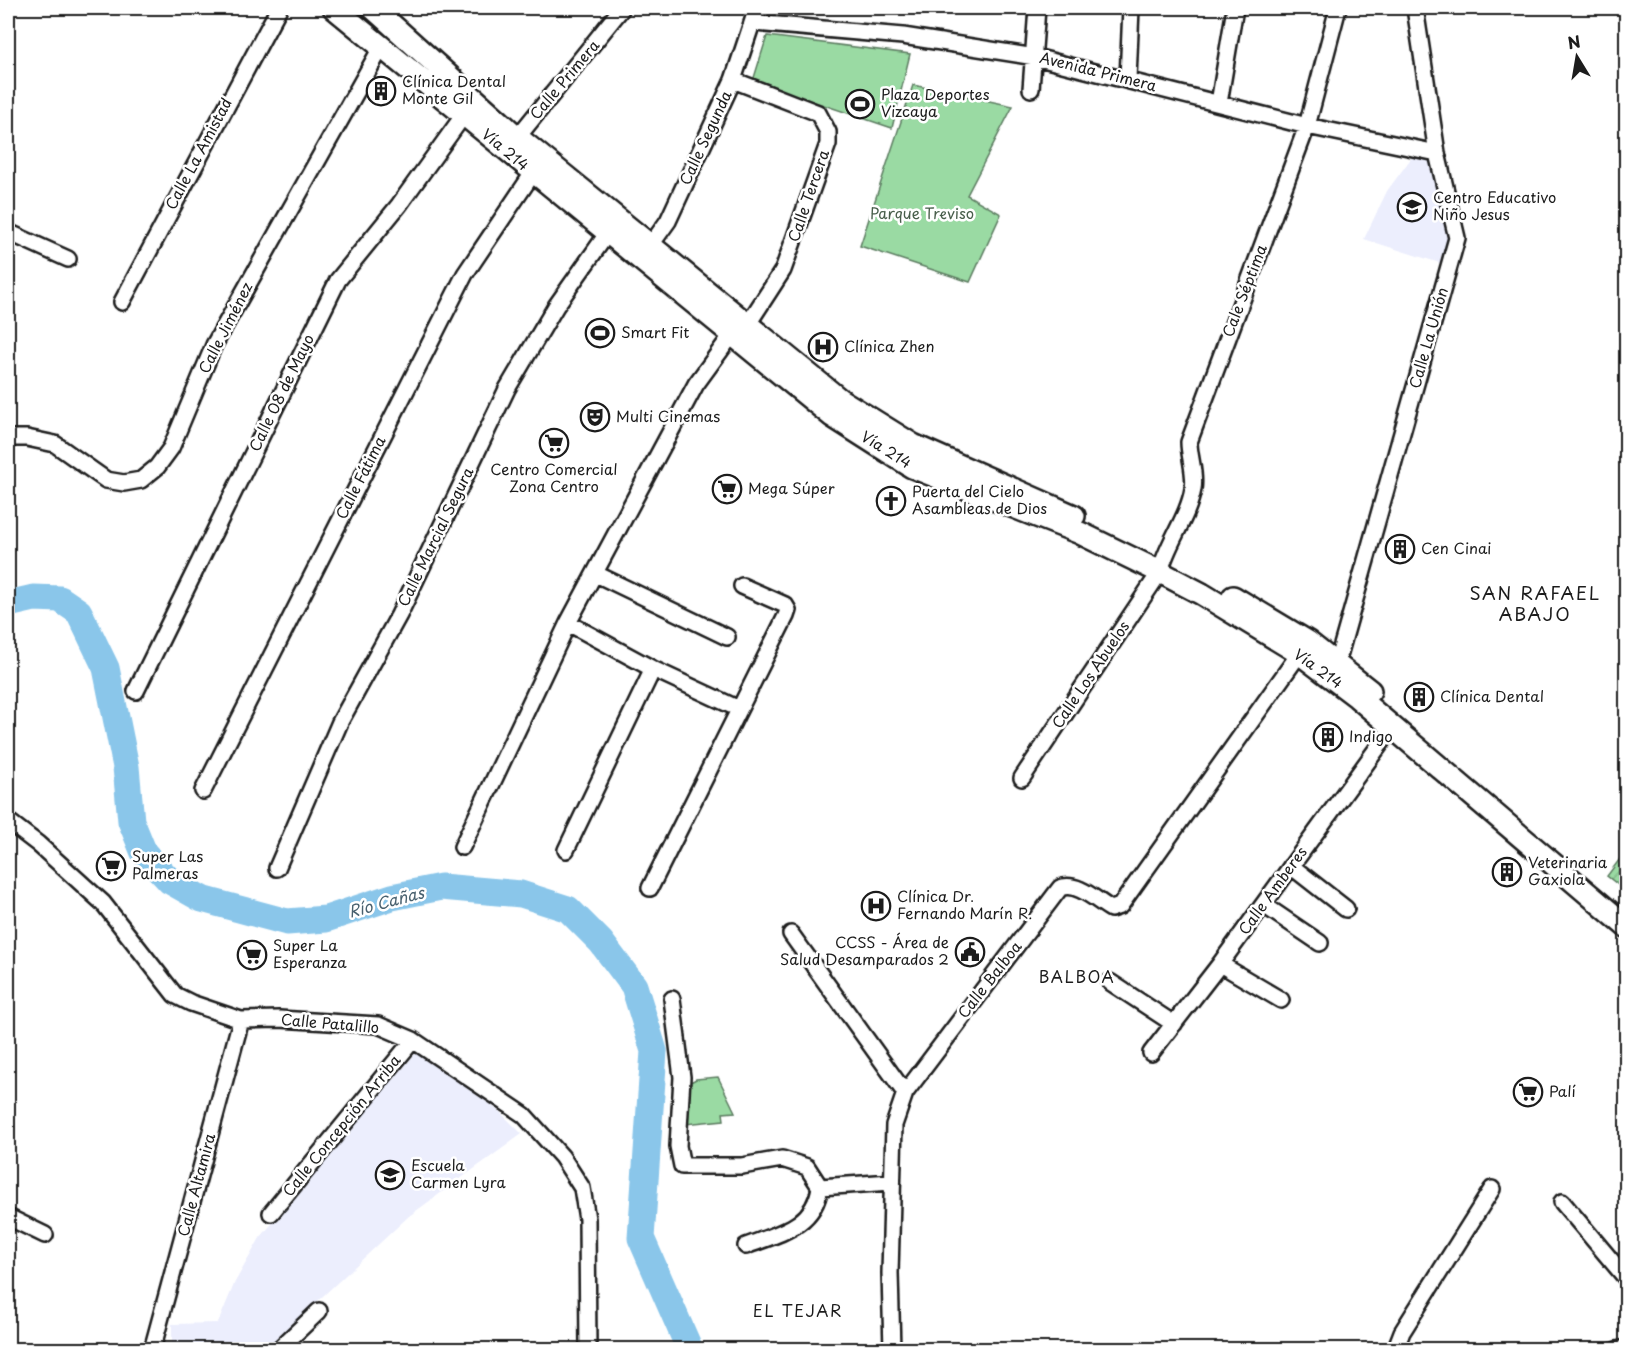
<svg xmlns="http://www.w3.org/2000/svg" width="1634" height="1357" font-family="'Playpen Sans',sans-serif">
<defs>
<pattern id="garden-furrows" width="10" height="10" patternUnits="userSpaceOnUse" patternTransform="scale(1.5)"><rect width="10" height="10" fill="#9adaa3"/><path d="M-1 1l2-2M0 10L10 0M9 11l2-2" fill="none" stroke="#84ba8c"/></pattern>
</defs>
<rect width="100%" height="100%" fill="#fff"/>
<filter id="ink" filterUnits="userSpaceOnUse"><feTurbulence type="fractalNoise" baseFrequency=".0167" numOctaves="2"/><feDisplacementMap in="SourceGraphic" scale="12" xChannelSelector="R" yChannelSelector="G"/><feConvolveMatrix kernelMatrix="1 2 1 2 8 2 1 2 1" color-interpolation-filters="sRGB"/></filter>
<g filter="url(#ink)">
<path fill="#eceefd" d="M1412 157 1434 162 1451 234 1443 264 1364 239 1387 191Z
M419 1049 500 1112 522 1134 409 1216 266 1349 172 1350V1324L218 1323 235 1282 260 1238Z"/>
<path fill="#9adaa3" stroke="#5b7b60" stroke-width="1.5" d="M767 36 910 54 892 128 753 81Z
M913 85 1013 106 967 195 1001 214 970 282 860 246Z
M718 1077 735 1112 723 1113 724 1120 685 1124 687 1084 696 1079Z"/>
<path fill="url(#garden-furrows)" stroke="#5b7b60" stroke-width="1.5" d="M1626 851V891L1607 876Z"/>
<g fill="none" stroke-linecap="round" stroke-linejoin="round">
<path stroke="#8ac6ea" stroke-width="27" d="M8 604 34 598 60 599 79 612 106 668 126 767 131 821 144 853 170 881 202 899 287 922 326 919 392 897 441 887 521 894 568 909 601 942 634 986 654 1051 641 1238 690 1350"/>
<g stroke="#1c1c1c" stroke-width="20">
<path id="street" d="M754 23 903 36 1035 57 1307 126 1437 153
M1128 79 1131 8
M1031 89 1037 8
M1219 103 1235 8
M512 144 622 8
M8 232 68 259
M645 253 668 221 733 80 757 8
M122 302 279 8
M8 438H27L55 444 106 480 124 483 141 480 157 467 171 448 214 345 382 46
M596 574 727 637
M568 623 653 669 739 709
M1337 663 1457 238 1437 153 1415 8
M136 691 338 280 399 205 463 116
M1022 778 1160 572C1167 543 1188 518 1193 489 1196 474 1189 457 1189 442L1307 126 1338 8
M203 791 465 274 533 173
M8 821 38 844 103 903 175 995 191 1003 241 1020 279 1019 378 1025 413 1040 524 1115 562 1157 582 1188 587 1219 588 1350
M462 847 568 623 696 384 731 336 748 324 783 270 828 144V132L818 113 733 80
M566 850 653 669
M1291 866 1346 909
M277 868 340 722 399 615 507 389 556 306 614 224
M650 888 786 616 788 610 785 605 742 586
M1264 905 1320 943
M791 934 905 1093
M1220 964 1281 1000
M1110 982 1174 1024
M672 999 682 1077 678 1146 682 1166H742L782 1159 807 1167 820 1187 891 1182
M1151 1053 1220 964 1392 728
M1562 1202 1626 1278
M271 1213 413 1040
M8 1217 45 1235
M746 1246C779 1233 814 1227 820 1187
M152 1350 241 1020
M278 1350 319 1311
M892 1350 890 1273 894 1125 905 1093 1060 888C1077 881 1097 901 1111 909L1120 906 1304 647
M1395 1350 1402 1332 1492 1189
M1616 1350 1626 1348"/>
</g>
<g stroke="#1c1c1c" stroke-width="26">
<path id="secondary" d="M334 8 832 416 912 467 1080 533 1160 572 1202 594 1299 653 1357 697 1626 926
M373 8 517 137 839 399 913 445 1074 516
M1233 597 1308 642 1370 691"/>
</g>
<use href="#street" stroke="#fff" stroke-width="15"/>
<use href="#secondary" stroke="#fff" stroke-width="21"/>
</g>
</g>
<defs>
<g id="building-ring" transform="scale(1.5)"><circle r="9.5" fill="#fff" stroke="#1c1c1c" stroke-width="1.5"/><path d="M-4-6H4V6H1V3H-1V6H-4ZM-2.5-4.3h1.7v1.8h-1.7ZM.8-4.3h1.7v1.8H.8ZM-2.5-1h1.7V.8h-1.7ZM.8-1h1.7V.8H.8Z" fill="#1c1c1c"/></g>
<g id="stadium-ring" transform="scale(1.5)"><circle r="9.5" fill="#fff" stroke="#1c1c1c" stroke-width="1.5"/><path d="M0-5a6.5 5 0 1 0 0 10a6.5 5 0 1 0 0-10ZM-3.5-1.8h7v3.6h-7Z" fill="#1c1c1c"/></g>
<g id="school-ring" transform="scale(1.5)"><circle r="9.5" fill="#fff" stroke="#1c1c1c" stroke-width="1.5"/><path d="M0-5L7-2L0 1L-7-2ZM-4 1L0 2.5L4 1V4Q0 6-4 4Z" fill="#1c1c1c"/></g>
<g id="hospital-ring" transform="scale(1.5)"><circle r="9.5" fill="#fff" stroke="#1c1c1c" stroke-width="1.5"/><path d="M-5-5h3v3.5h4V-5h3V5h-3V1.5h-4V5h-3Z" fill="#1c1c1c"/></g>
<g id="theatre-ring" transform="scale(1.5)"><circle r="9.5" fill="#fff" stroke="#1c1c1c" stroke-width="1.5"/><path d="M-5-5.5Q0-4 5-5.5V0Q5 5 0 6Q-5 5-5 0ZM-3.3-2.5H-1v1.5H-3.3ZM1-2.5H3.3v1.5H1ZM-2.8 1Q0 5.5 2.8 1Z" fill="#1c1c1c"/></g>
<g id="supermarket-ring" transform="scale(1.5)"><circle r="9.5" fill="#fff" stroke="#1c1c1c" stroke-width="1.5"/><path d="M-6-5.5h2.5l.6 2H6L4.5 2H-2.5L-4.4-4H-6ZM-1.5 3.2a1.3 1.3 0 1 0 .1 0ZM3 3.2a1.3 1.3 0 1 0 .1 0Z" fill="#1c1c1c"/></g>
<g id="church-ring" transform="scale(1.5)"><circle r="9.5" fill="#fff" stroke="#1c1c1c" stroke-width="1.5"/><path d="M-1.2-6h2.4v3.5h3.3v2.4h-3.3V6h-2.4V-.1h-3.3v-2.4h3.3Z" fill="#1c1c1c"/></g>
<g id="civic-ring" transform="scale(1.5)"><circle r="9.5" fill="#fff" stroke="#1c1c1c" stroke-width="1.5"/><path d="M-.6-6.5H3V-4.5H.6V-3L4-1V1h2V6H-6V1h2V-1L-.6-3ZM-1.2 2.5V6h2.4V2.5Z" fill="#1c1c1c"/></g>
</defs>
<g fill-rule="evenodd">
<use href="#building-ring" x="381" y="91"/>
<use href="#stadium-ring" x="860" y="104"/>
<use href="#school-ring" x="1412" y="207"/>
<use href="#stadium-ring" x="600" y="333"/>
<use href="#hospital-ring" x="823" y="347"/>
<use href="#theatre-ring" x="595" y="417"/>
<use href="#supermarket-ring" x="554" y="443"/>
<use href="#supermarket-ring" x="727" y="489"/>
<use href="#church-ring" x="891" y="501"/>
<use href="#building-ring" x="1400" y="549"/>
<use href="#building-ring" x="1419" y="697"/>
<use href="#building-ring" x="1328" y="737"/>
<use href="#supermarket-ring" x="111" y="866"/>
<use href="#building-ring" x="1507" y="872"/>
<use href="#hospital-ring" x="876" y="906"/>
<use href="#civic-ring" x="970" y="952"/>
<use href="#supermarket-ring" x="252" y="955"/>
<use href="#supermarket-ring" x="1528" y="1092"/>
<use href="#school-ring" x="390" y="1175"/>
</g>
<g text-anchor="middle" stroke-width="5" stroke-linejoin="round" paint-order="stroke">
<g font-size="15" fill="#1c1c1c" stroke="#fff">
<text transform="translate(1098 72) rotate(14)" y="5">Avenida Primera</text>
<text transform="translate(565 80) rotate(-50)" y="5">Calle Primera</text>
<text transform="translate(706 138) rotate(-65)" y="5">Calle Segunda</text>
<text transform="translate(505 150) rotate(40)" y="5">Vía 214</text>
<text transform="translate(199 154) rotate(-62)" y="5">Calle La Amistad</text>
<text transform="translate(809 196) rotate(-71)" y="5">Calle Tercera</text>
<text transform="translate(1245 291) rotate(-69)" y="5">Cale Séptima</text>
<text transform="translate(226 328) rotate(-63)" y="5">Calle Jiménez</text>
<text transform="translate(1429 338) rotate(-74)" y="5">Calle La Unión</text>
<text transform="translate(282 393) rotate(-64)" y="5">Calle 08 de Mayo</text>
<text transform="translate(886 450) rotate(32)" y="5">Vía 214</text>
<text transform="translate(361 478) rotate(-63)" y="5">Calle Fátima</text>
<text transform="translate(436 537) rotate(-64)" y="5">Calle Marcial Segura</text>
<text transform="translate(1318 669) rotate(36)" y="5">Vía 214</text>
<text transform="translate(1091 675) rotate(-56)" y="5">Calle Los Abuelos</text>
<text transform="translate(1273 891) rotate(-54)" y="5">Calle Amberes</text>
<text transform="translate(990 980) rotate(-52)" y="5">Calle Balboa</text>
<text transform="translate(330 1024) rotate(5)" y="5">Calle Patalillo</text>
<text transform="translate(342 1126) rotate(-51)" y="5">Calle Concepción Arriba</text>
<text transform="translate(197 1185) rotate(-75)" y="5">Calle Altamira</text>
</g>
<g font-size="15" fill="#1c1c1c" stroke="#fff" text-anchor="start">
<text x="402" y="87">Clínica Dental<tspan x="402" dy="17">Monte Gil</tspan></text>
<text x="881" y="100">Plaza Deportes<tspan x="881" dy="17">Vizcaya</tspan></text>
<text x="1433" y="203">Centro Educativo<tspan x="1433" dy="17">Niño Jesus</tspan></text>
<text x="621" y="338">Smart Fit</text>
<text x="844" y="352">Clínica Zhen</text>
<text x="616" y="422">Multi Cinemas</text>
<text x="554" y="475" text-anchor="middle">Centro Comercial<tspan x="554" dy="17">Zona Centro</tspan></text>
<text x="748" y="494">Mega Súper</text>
<text x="912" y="497">Puerta del Cielo<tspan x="912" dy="17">Asambleas de Dios</tspan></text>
<text x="1421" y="554">Cen Cinai</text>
<text x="1440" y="702">Clínica Dental</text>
<text x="1349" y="742">Indigo</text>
<text x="132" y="862">Super Las<tspan x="132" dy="17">Palmeras</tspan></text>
<text x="1528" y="868">Veterinaria<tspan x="1528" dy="17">Gaxiola</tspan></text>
<text x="897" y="902">Clínica Dr.<tspan x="897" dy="17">Fernando Marín R.</tspan></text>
<text x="949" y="948" text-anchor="end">CCSS - Área de<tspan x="949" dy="17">Salud Desamparados 2</tspan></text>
<text x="273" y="951">Super La<tspan x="273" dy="17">Esperanza</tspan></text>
<text x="1549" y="1097">Palí</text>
<text x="411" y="1171">Escuela<tspan x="411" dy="17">Carmen Lyra</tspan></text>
</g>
<g font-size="15" fill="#485e4b" stroke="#fff">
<text x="922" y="219">Parque Treviso</text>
</g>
<g font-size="16" font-style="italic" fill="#48606e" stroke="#fff">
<text transform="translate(386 902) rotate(-15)" y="6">Río Cañas</text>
</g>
<g font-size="16" letter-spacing="1.5" fill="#1c1c1c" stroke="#fff">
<text x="1077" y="983">BALBOA</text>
<text x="798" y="1317">EL TEJAR</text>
</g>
<g font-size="18" letter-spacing="1.5" fill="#1c1c1c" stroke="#fff">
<text x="1535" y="600">SAN RAFAEL<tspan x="1535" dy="21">ABAJO</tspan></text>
</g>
</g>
<rect width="1634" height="1357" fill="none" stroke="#fff" stroke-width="30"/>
<rect x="15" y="15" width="1604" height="1327" fill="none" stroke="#1c1c1c" stroke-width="2" filter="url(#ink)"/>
<g transform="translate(1577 57) rotate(349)" stroke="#ffffff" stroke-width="4.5" paint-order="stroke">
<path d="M0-4.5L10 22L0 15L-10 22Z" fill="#1c1c1c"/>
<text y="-9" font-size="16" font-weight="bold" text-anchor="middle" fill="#1c1c1c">N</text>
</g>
</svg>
